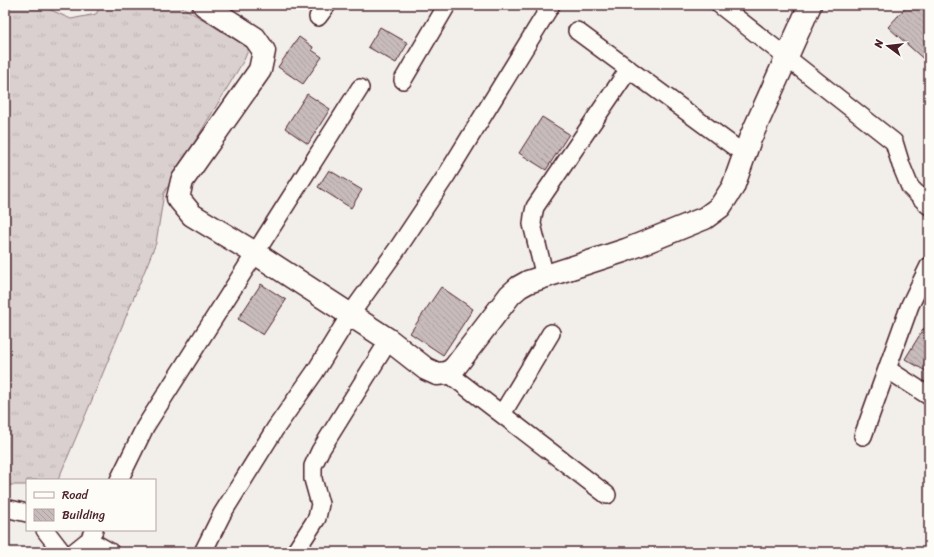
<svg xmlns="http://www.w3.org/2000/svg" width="934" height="557" font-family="Sriracha,sans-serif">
<defs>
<pattern id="grass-tufts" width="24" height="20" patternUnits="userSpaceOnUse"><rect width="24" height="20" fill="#d9d0cf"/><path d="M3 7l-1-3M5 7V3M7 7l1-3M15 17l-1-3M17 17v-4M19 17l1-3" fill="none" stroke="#bcb2b2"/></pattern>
<pattern id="building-back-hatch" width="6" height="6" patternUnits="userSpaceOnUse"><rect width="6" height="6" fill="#c8bbbb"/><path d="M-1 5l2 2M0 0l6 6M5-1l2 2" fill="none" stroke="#ada0a1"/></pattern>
</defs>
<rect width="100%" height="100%" fill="#f2efeb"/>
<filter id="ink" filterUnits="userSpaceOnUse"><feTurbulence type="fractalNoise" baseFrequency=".025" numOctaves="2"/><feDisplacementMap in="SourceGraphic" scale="8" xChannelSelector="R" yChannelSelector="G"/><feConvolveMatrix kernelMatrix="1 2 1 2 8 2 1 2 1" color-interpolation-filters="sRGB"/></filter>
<g filter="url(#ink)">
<path fill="url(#grass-tufts)" stroke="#92787d" d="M5 5H40L71 19 96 14 101 5H179L249 48 244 60 164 193 156 243 94 395 58 480H27V485H5Z"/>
<path fill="url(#building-back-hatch)" stroke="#4a1f2b" d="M908 5H921L929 12V64L888 27Z
M380 27 408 43 396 63 368 47Z
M299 37 313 47 312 50 322 57 303 84 278 67Z
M307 94 330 109 308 144 285 128Z
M542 117 569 134 546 170 519 153Z
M329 170 362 190 351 208 318 187Z
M261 284 286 300 263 335 238 319Z
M441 287 473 309 443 355 410 333Z
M924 328 929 331V373L905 359Z"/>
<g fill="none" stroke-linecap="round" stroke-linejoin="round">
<g stroke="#4a1f2b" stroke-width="20">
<path id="street" d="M720 5 894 142 901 165 910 187 929 206
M318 17 327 5
M577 31 744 154
M403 80 447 5
M545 277 532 224 533 216 535 207 629 69
M887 369 929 396
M448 373 607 495
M502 414 551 333
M863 436 910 305 929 266
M119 480 145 427 360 88
M5 508 27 513
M45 530 62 552
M89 540 110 552
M74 552 89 540 94 530
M203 552 222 514 275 429 315 372 350 315 398 248 446 176 551 5
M295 552 317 518 320 504 313 479V466L320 451 389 340"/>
</g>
<g stroke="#4a1f2b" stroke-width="25">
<path id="secondary" d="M204 5 255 38 264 51 260 70 182 181 178 198 192 215 255 253 389 340 426 369 437 374 448 373 455 367 510 295 519 287 528 282 626 250 705 218 720 207 733 187 750 139 810 5"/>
</g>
<use href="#street" stroke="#fdfcf7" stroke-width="17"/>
<use href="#secondary" stroke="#fdfcf7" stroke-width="22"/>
</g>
</g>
<rect width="934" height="557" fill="none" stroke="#fdfcf7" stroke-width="20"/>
<rect x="10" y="10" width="914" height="537" fill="none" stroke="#4a1f2b" stroke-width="1.5" filter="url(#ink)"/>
<rect x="26" y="479" width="130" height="52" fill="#fdfcf7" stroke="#b5a4a5"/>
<rect x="34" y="492" width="20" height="6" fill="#fdfcf7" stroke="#b5a4a5"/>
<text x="62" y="499" font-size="12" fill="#4a1f2b">Road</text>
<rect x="34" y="509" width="20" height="12" fill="url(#building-back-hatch)" stroke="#b5a4a5"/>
<text x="62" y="519" font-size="12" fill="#4a1f2b">Building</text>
<g transform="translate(888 46) rotate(285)" stroke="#fdfcf7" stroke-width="3" paint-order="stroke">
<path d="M0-3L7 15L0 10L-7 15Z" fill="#4a1f2b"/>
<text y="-6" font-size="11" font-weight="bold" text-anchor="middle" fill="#4a1f2b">N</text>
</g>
</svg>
